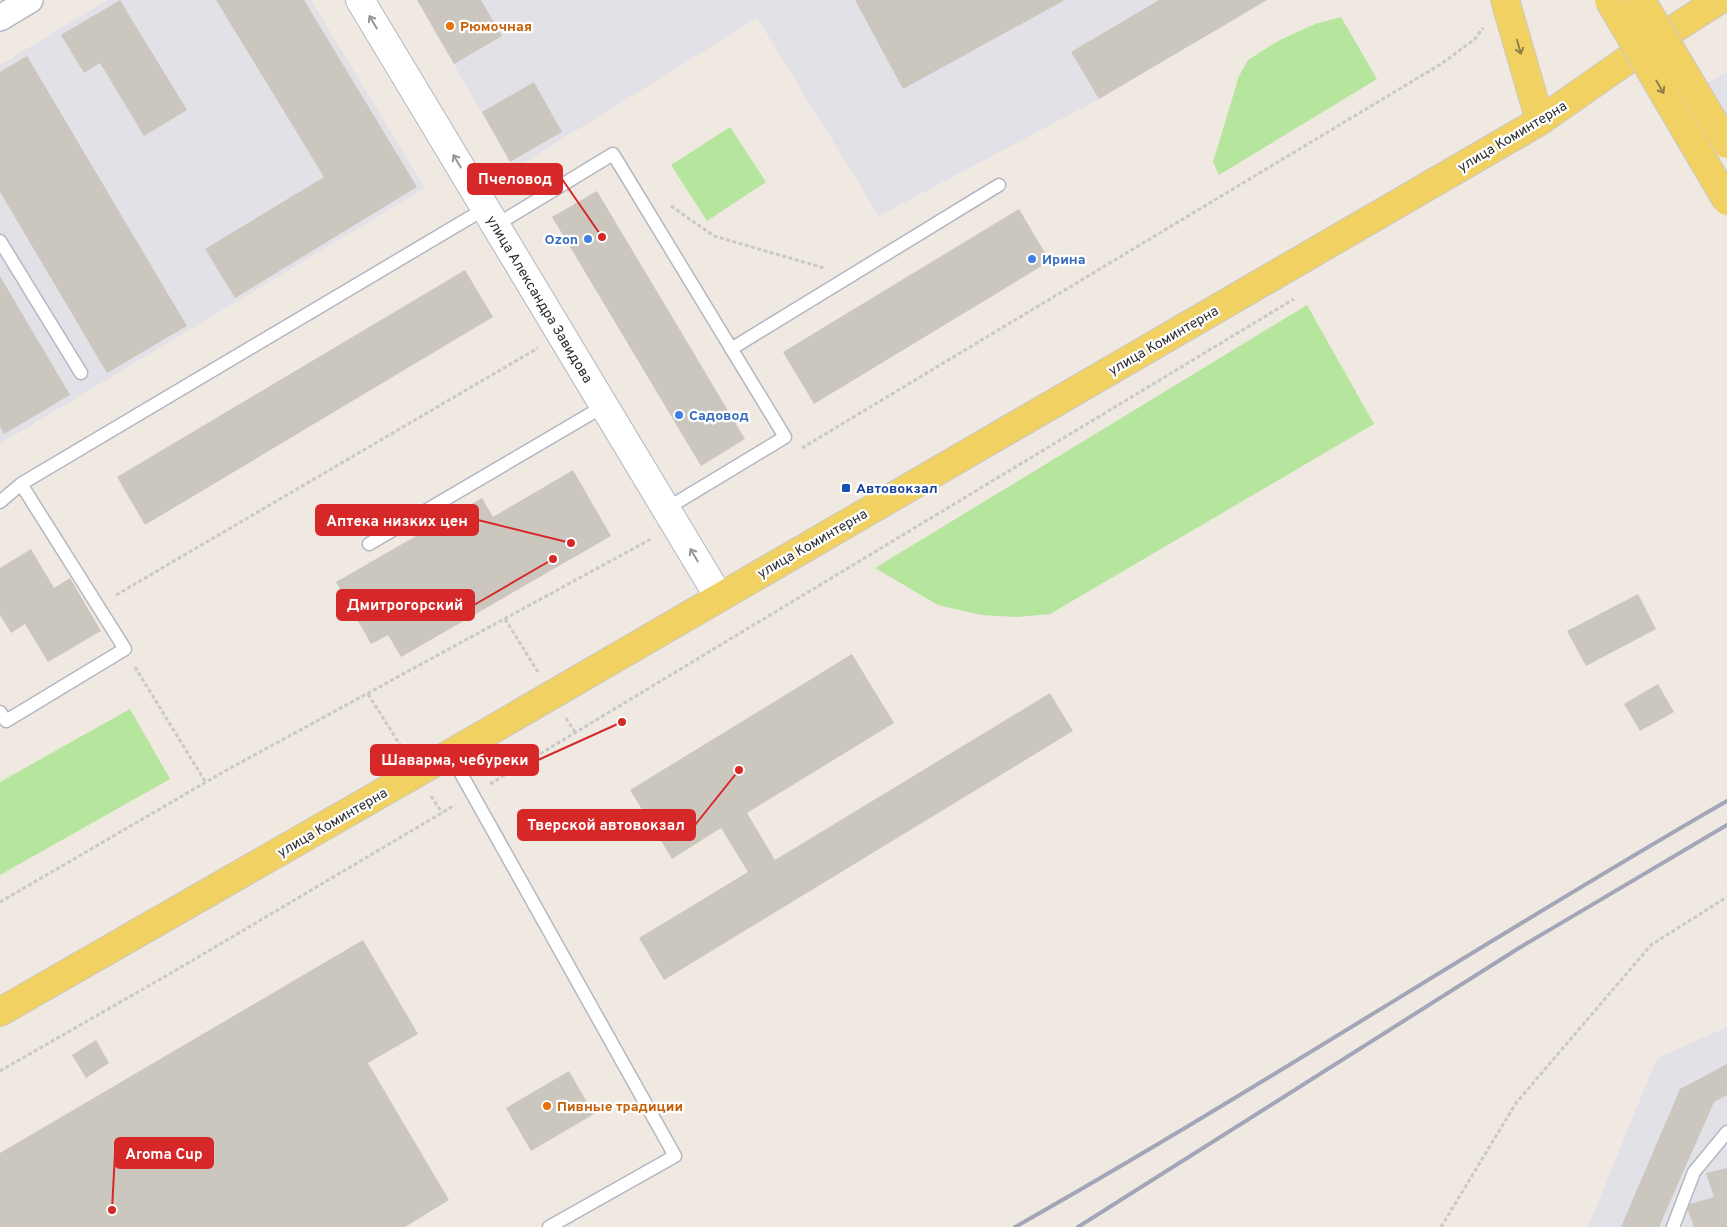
<svg xmlns="http://www.w3.org/2000/svg" width="1727" height="1227" font-family="Overpass,sans-serif">
<rect width="100%" height="100%" fill="#efe9e1"/>
<path fill="#e3e1e8" d="M107 0H311L425 188 0 444V65Z
M417 0H1267L1099 99 879 216 757 18 514 169Z
M1727 72V136L1698 88Z
M1727 1027V1227H1588L1657 1058Z"/>
<path fill="#b6e59e" d="M1341 17 1377 79 1219 175 1213 162 1239 76 1248 60 1278 41 1315 24Z
M730 127 766 182 707 221 671 165Z
M1307 305 1374 424 1050 614 1017 617 981 615 938 605 875 568Z
M130 709 170 779 0 875V782Z"/>
<path fill="#cbc7bf" d="M120 0 187 110 144 136 100 63 84 73 61 35Z
M216 0H304L417 187 235 298 205 249 324 177Z
M417 0H481L502 36 454 64Z
M855 0H1065L903 89Z
M1159 0H1267L1099 99 1071 52Z
M27 56 187 326 107 373 0 192V72Z
M534 82 562 132 510 162 482 112Z
M597 191 745 439 701 466 552 217Z
M1019 209 1050 261 814 404 783 352Z
M465 270 493 317 145 525 117 477Z
M0 276 70 395 4 434 0 427Z
M573 470 611 536 401 657 388 635 371 644 336 582 482 498 493 517Z
M31 549 54 588 70 578 101 631 48 662 25 624 11 633 0 615V568Z
M1638 594 1656 629 1586 666 1567 631Z
M852 654 894 723 747 813 775 860 1050 693 1073 731 664 980 639 938 748 872 721 828 672 859 630 790Z
M1658 684 1674 712 1640 731 1624 704Z
M363 940 418 1034 368 1063 449 1200 405 1227H0V1153Z
M96 1040 109 1063 86 1078 72 1055Z
M1727 1064V1095L1714 1102 1659 1227H1621L1680 1089Z
M569 1071 594 1114 531 1151 506 1108Z
M1727 1168V1227H1694L1686 1205 1714 1197 1706 1173Z"/>
<g fill="none" stroke-linecap="round" stroke-linejoin="round">
<g stroke="#b4b7c1" stroke-width="15">
<path id="lane" d="M496 225 613 154 785 437 666 509
M0 241 81 373
M731 349 999 185
M0 502 21 484 486 208
M369 544 604 406
M0 712 6 721 125 649 21 484
M450 754 675 1156 549 1227
M1673 1227 1694 1172 1727 1132"/>
</g>
<g stroke="#b4b7c1" stroke-width="28">
<path id="street" d="M0 18 30 0"/>
</g>
<g stroke="#b4b7c1" stroke-width="30">
<path id="secondary" d="M360 0 719 597"/>
</g>
<g stroke="#c9c9c9" stroke-width="30">
<path id="primary" d="M1505 0 1540 121
M0 1012 488 732 1540 121 1640 51 1719 0"/>
</g>
<path stroke="#c9c9c9" stroke-width="3" stroke-dasharray="4 2.5" stroke-linecap="butt" d="M671 206 714 236 824 268
M802 448 1441 64 1475 39 1483 28
M116 595 538 348
M505 619 538 672
M135 667 206 783
M368 694 402 748
M566 718 575 732
M490 784 1294 299
M431 796 442 813
M0 902 225 771 651 539
M0 1071 178 969 455 805
M1441 1227 1516 1103 1651 945 1727 897"/>
<use href="#lane" stroke="#fff" stroke-width="12"/>
<use href="#street" stroke="#fff" stroke-width="25"/>
<use href="#secondary" stroke="#fff" stroke-width="28"/>
<use href="#primary" stroke="#f2d163" stroke-width="28"/>
<path stroke="#a3a6b8" stroke-width="4" d="M1015 1227C1256 1091 1487 939 1727 801
M1078 1227 1519 948 1727 825"/>
<g stroke="#c9c9c9" stroke-width="30" stroke-linecap="butt">
<path id="primary-bridge" d="M1609 0 1727 201
M1641 0 1727 144"/>
</g>
<use href="#primary-bridge" stroke="#f2d163" stroke-width="28"/>
</g>
<defs><path id="oneway-shaft" d="M-6 0H5M1.5-3L5.5 0L1.5 3" fill="none" stroke-width="1.6" stroke-linecap="round" stroke-linejoin="round" transform="scale(1.25)"/></defs>
<g stroke="#969696">
<use href="#oneway-shaft" transform="translate(373 22) rotate(-121)"/>
<use href="#oneway-shaft" transform="translate(457 161) rotate(-121)"/>
<use href="#oneway-shaft" transform="translate(694 555) rotate(-121)"/>
</g>
<g stroke="#908048">
<use href="#oneway-shaft" transform="translate(1519 47) rotate(74)"/>
<use href="#oneway-shaft" transform="translate(1660 87) rotate(60)"/>
</g>
<g fill="#e8710a" stroke="#fff" stroke-width="2">
<circle cx="450" cy="26" r="5"/>
<circle cx="547" cy="1106" r="5"/>
</g>
<g fill="#3f7fe0" stroke="#fff" stroke-width="2">
<circle cx="588" cy="239" r="5"/>
<circle cx="1032" cy="259" r="5"/>
<circle cx="679" cy="415" r="5"/>
</g>
<rect fill="#1a4fb4" stroke="#fff" stroke-width="2" x="841" y="483" width="10" height="10" rx="2.5"/>
<g text-anchor="middle" stroke-width="4.5" stroke-linejoin="round" paint-order="stroke">
<g font-size="14" font-weight="bold" fill="#c56008" stroke="#fff" text-anchor="start">
<text x="460" y="31">Рюмочная</text>
<text x="557" y="1111">Пивные традиции</text>
</g>
<g font-size="14" fill="#2e2e2e" stroke="#fff">
<text transform="translate(1512 136) rotate(-31)" y="5">улица Коминтерна</text>
<text transform="translate(540 299) rotate(59)" y="5">улица Александра Завидова</text>
<text transform="translate(1163 340) rotate(-30)" y="5">улица Коминтерна</text>
<text transform="translate(812 543) rotate(-30)" y="5">улица Коминтерна</text>
<text transform="translate(332 822) rotate(-30)" y="5">улица Коминтерна</text>
</g>
<g font-size="14" font-weight="bold" fill="#366cbe" stroke="#fff" text-anchor="start">
<text x="578" y="244" text-anchor="end">Ozon</text>
<text x="1042" y="264">Ирина</text>
<text x="689" y="420">Садовод</text>
</g>
<g font-size="14" font-weight="bold" fill="#164399" stroke="#fff" text-anchor="start">
<text x="856" y="493">Автовокзал</text>
</g>
</g>
<path fill="none" stroke="#d62828" stroke-width="2" d="M602 237L562 179M571 543L478 520M553 559L474 605M622 722L538 760M739 770L695 825M112 1210L115 1153"/>
<g fill="#d62828" stroke="#fff" stroke-width="2">
<circle cx="602" cy="237" r="5"/>
<circle cx="571" cy="543" r="5"/>
<circle cx="553" cy="559" r="5"/>
<circle cx="622" cy="722" r="5"/>
<circle cx="739" cy="770" r="5"/>
<circle cx="112" cy="1210" r="5"/>
</g>
<g fill="#d62828" stroke="#d62828" stroke-width="2">
<rect x="468" y="164" width="94" height="30" rx="5"/>
<rect x="316" y="505" width="162" height="30" rx="5"/>
<rect x="337" y="590" width="137" height="30" rx="5"/>
<rect x="371" y="745" width="167" height="30" rx="5"/>
<rect x="518" y="810" width="177" height="30" rx="5"/>
<rect x="115" y="1138" width="98" height="30" rx="5"/>
</g>
<g font-size="15" text-anchor="middle" font-weight="bold" fill="#fff">
<text x="515" y="184">Пчеловод</text>
<text x="397" y="526">Аптека низких цен</text>
<text x="405" y="610">Дмитрогорский</text>
<text x="455" y="765">Шаварма, чебуреки</text>
<text x="606" y="830">Тверской автовокзал</text>
<text x="164" y="1159">Aroma Cup</text>
</g>
</svg>
